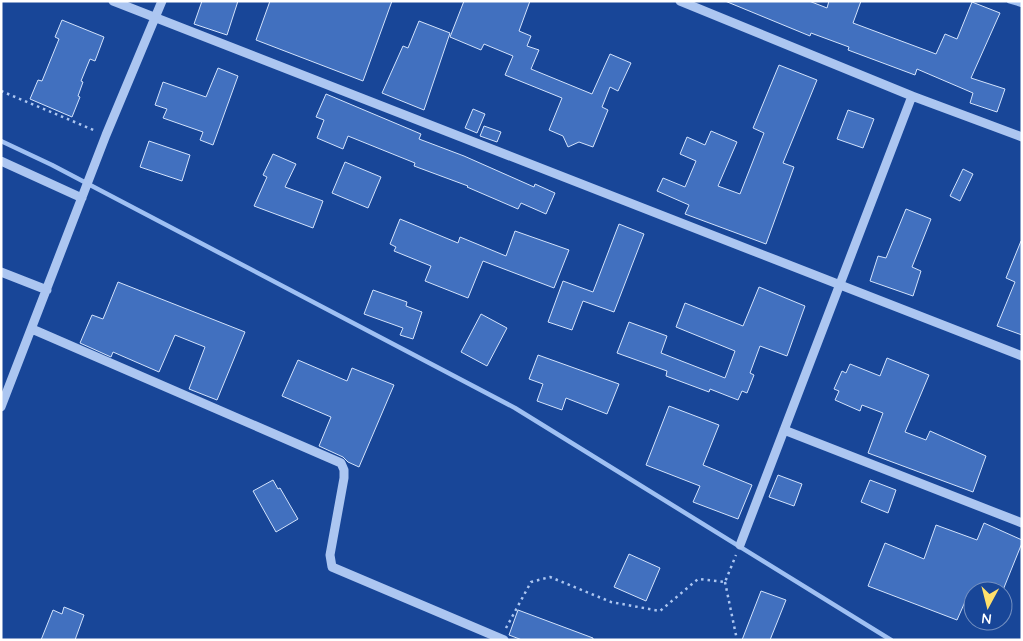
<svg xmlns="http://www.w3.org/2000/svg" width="1023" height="641" font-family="Quicksand,sans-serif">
<rect width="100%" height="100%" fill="#184698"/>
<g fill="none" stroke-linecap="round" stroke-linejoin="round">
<path stroke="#9fc0f3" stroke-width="4.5" d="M1009 1 1022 5
M1 141 52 165 515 408 891 640"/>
</g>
<path fill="#4170bf" stroke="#d3e3fc" d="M202 1H238L227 35 194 24Z
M270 1H392L363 81 256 40Z
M464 1H530L519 31 531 36 527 46 539 50 531 69 592 94 610 54 631 63 618 91 610 87 602 107 608 110 593 147 579 142 568 147 563 136 549 130 562 98 505 75 513 56 484 44 481 50 450 37Z
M725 1H809L827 8 829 1H861L853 23 936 54 945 34 957 39 972 2 1000 13 971 78 1005 89 997 112 970 103 973 93 917 69 915 75 848 50 849 47 811 33 810 36Z
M62 20 104 37 95 61 90 59 81 81 83 82 78 96 80 97 72 117 30 99 38 80 42 81 59 39 55 37Z
M419 21 450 33 424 110 382 93 403 46 408 48Z
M779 65 817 80 783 163 794 167 766 244 685 214 689 205 657 191 663 178 685 187 696 161 680 154 687 137 705 145 711 131 737 142 718 186 740 194 764 133 753 128Z
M218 68 238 76 213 145 200 140 203 132 163 118 167 109 155 105 163 82 206 97Z
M326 94 421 134 419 139 464 156 534 187 535 184 555 193 546 214 521 203 518 209 467 187 468 186 414 166 415 163 348 136 343 149 317 138 324 120 316 117Z
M473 109 485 114 477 133 465 128Z
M848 110 874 119 863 148 837 139Z
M484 126 501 132 497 142 480 136Z
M149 141 190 155 182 181 140 167Z
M273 154 296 164 285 187 323 201 313 228 254 206 267 177 263 175Z
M345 162 381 177 368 208 332 193Z
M963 169 973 174 960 201 950 196Z
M906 209 931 219 912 267 921 271 913 296 870 281 878 256 886 258Z
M400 219 458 243 460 237 506 256 515 231 569 250 554 288 483 261 468 298 425 281 431 266 394 251 396 247 390 244Z
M619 224 644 234 614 312 583 301 572 330 548 322 563 281 593 292Z
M1021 241 1022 242V335L997 326 1015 282 1006 278Z
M118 282 245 332 217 400 189 389 205 347 175 335 159 372 113 352 111 357 80 343 92 315 103 319Z
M759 287 805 306 787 356 760 346 750 373 754 375 747 393 742 391 738 400 710 389 709 392 666 376 667 371 617 353 629 322 667 336 661 353 725 378 735 351 676 327 685 303 743 326Z
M373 290 407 302 406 306 422 312 413 339 400 335 403 328 364 314Z
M481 314 507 328 487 366 461 352Z
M538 355 619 384 607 414 566 398 562 410 537 401 543 384 529 379Z
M887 358 929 375 905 432 926 440 930 431 986 456 973 492 868 453 883 413 862 405 860 411 835 400 839 391 834 389 842 371 846 373 850 364 880 376Z
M298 360 347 381 352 368 394 385 359 467 348 462 343 457 319 446 331 417 282 396Z
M669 406 719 425 703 465 752 485 738 519 693 502 700 486 646 465Z
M778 475 802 484 794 506 769 497Z
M273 480 278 489 280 488 298 519 276 532 253 491Z
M870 480 896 490 888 513 861 502Z
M984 523 1022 540V543L1003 590 985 583 981 591H973V597L968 595 957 620 868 586 885 543 924 559 936 525 977 540Z
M629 554 660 568 646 601 614 587Z
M761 591 786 600 770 640H742Z
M64 607 84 615 75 640H41L53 610 62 614Z
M518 610 593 638V640H522L509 635Z"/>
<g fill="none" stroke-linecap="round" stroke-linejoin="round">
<path stroke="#acc6f1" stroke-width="2.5" stroke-dasharray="2.5 4" stroke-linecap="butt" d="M1 91 96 131
M725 582 737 640
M506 628 531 582 550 577 611 602 660 611 698 579 725 582 736 555"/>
<path stroke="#acc6f1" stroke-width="9" d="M113 1 1022 356
M680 1 912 96 740 545
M912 96 1022 137
M1 161 82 198
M1 272 47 290
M32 329 341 463 344 470V478L330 555 332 567 504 640
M1 407 106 135 162 1
M784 430 1022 523"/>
</g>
<rect width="1023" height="641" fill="none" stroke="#ffffff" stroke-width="5"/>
<g transform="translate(988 606) rotate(187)"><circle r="24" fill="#184698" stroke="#7490c1"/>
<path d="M0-4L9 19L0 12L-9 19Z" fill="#ffe06c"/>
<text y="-8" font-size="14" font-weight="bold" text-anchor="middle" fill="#ffffff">N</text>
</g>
</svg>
